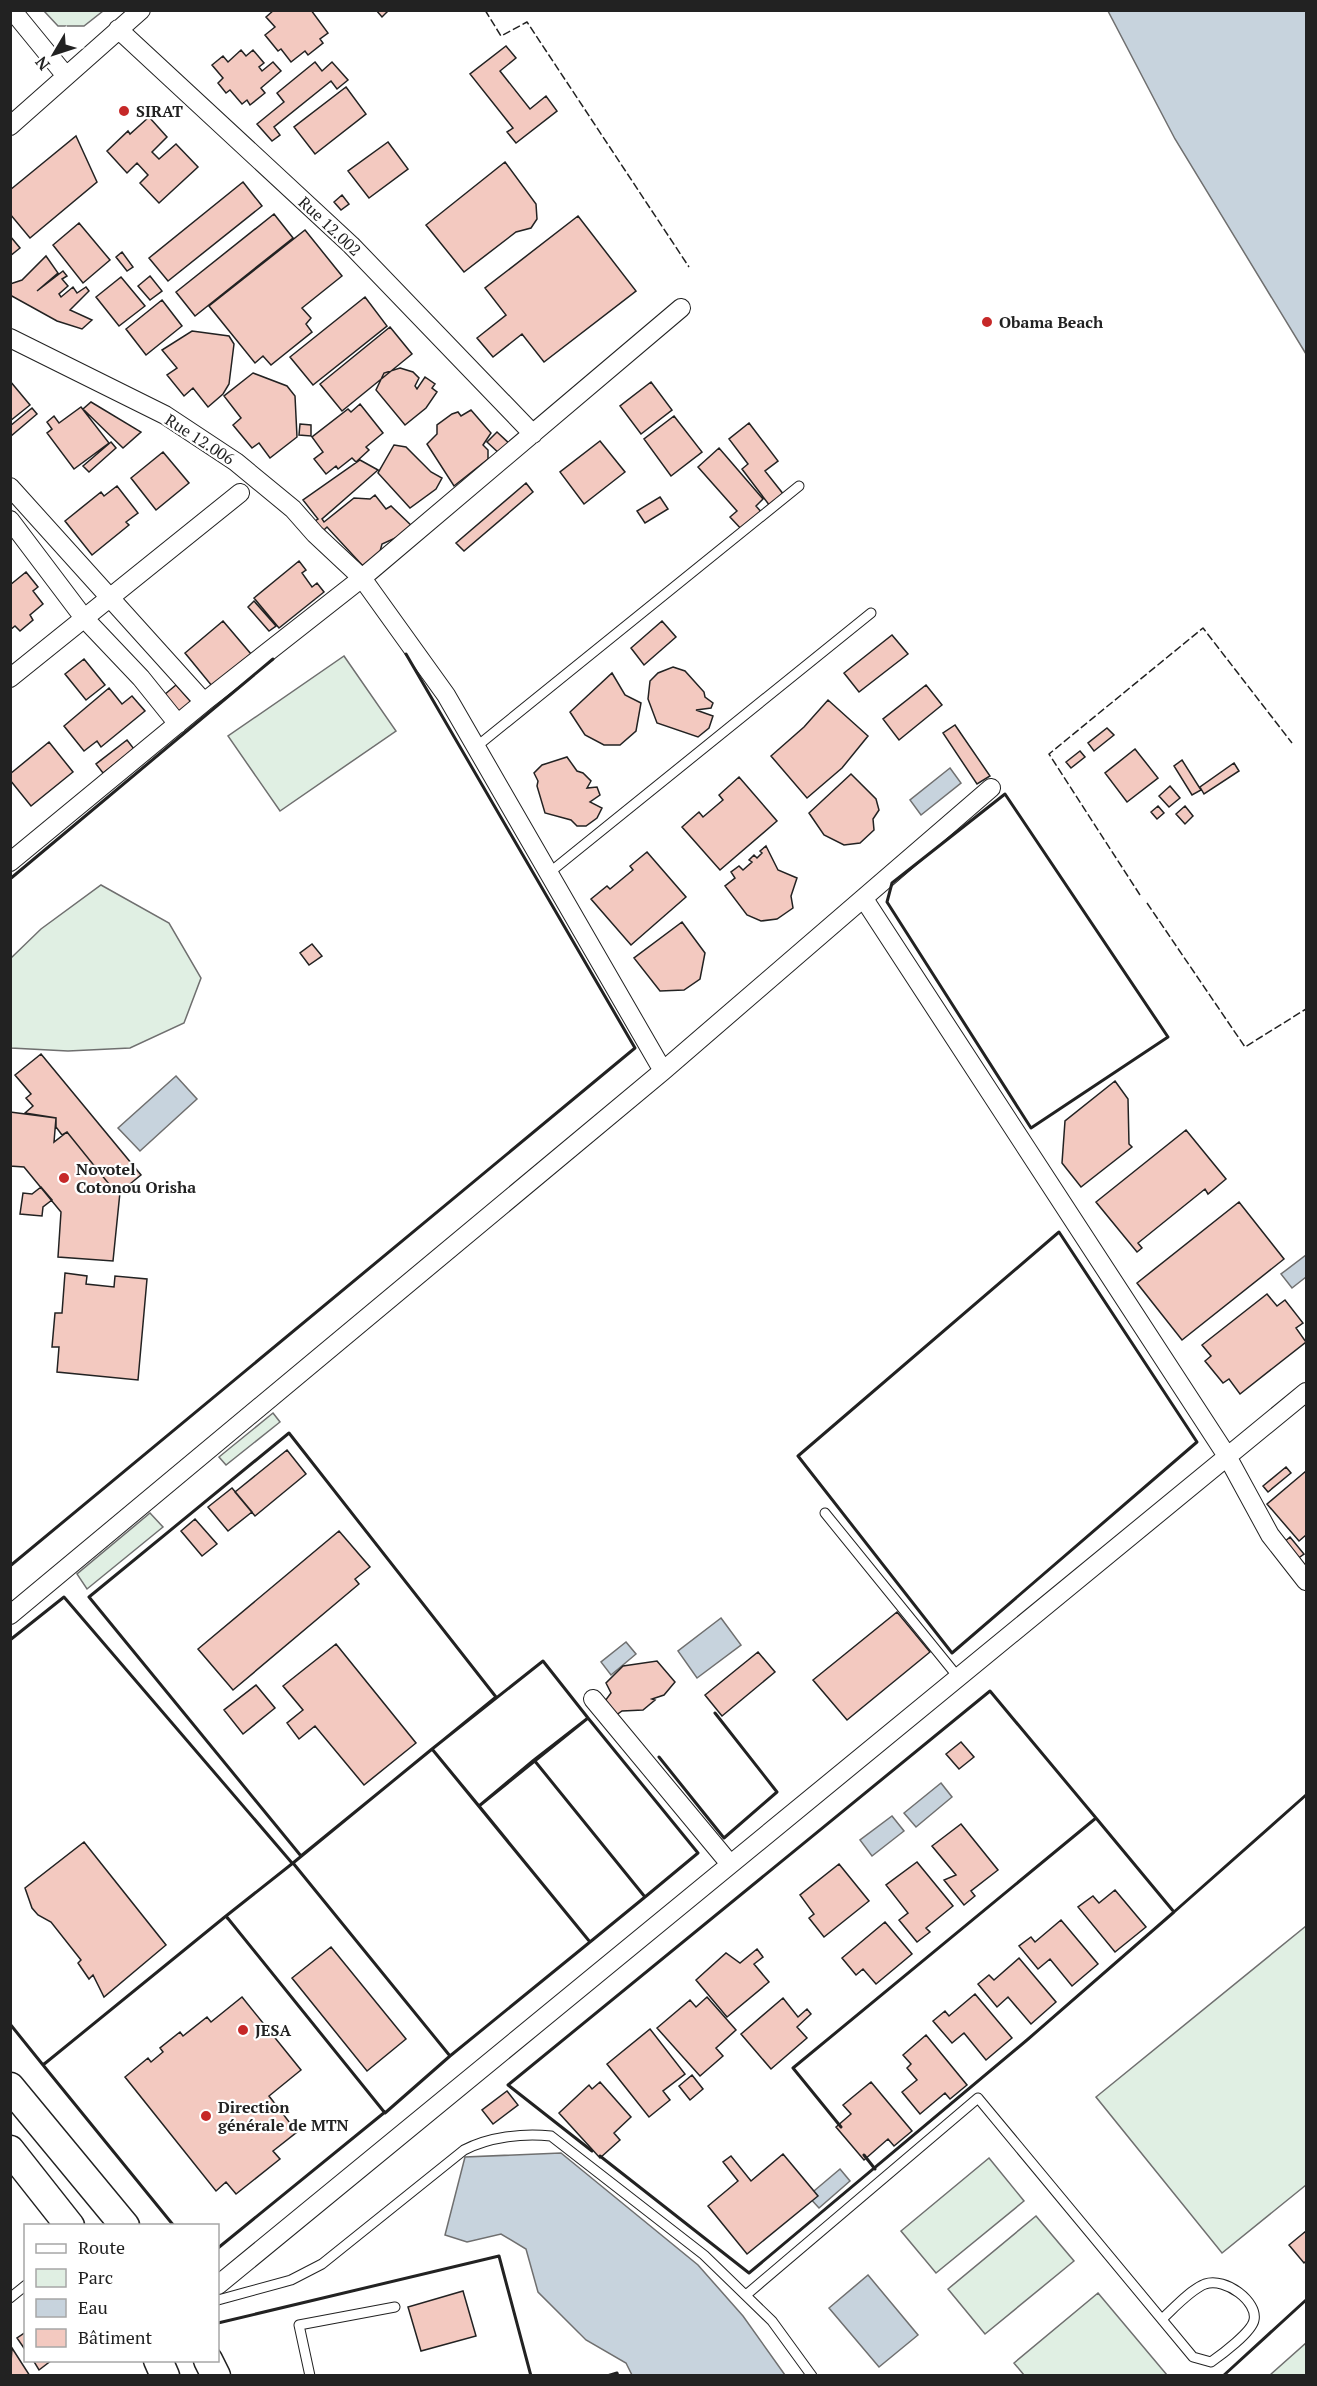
<svg xmlns="http://www.w3.org/2000/svg" width="1317" height="2386" font-family="'PT Serif',serif">
<rect width="100%" height="100%" fill="#fff"/>
<path fill="#e0efe3" stroke="#6f6f6f" stroke-width="1.5" d="M44 11H103L84 26H58Z
M344 656 396 731 280 811 228 736Z
M101 885 169 923 201 978 184 1023 130 1048 68 1051 11 1048V958L41 929Z
M273 1413 280 1422 226 1465 219 1457Z
M150 1513 163 1527 87 1589 77 1574Z
M1306 1926V2185L1222 2253 1096 2097Z
M989 2158 1024 2201 936 2273 901 2231Z
M1036 2216 1074 2261 985 2334 948 2289Z
M1098 2293 1167 2375H1024L1014 2363Z
M1306 2343V2375H1270Z"/>
<path fill="#c7d3dd" stroke="#6f6f6f" stroke-width="1.5" d="M1108 11H1306V354L1175 139Z
M950 768 961 783 921 815 910 800Z
M176 1076 197 1099 140 1151 118 1128Z
M1306 1255V1277L1292 1288 1281 1274Z
M721 1618 741 1645 697 1678 678 1651Z
M626 1642 636 1654 611 1675 601 1662Z
M941 1783 952 1797 916 1827 904 1813Z
M892 1816 904 1831 872 1856 860 1840Z
M561 2153 698 2265 743 2316 785 2375H632L626 2363 586 2340 538 2292 526 2249 501 2234 467 2242 445 2235 465 2157Z
M840 2169 850 2181 819 2208 808 2196Z
M868 2275 918 2335 879 2367 829 2308Z"/>
<path fill="#f3c9c0" stroke="#222" stroke-width="1.5" d="M274 10H311L328 33 320 39 323 43 308 55 305 51 291 62 281 49 278 51 265 35 275 27 266 17Z
M376 10H389L382 17Z
M506 46 516 58 500 71 530 109 546 96 557 111 516 143 507 132 513 128 470 74Z
M241 50 246 56 253 50 264 63 259 67 262 71 273 62 281 71 261 88 265 93 250 105 247 100 242 104 230 90 226 93 218 83 223 78 212 65 223 56 228 62Z
M315 62 322 71 332 62 348 80 337 89 331 81 274 127 280 135 272 141 257 124 284 102 277 93Z
M346 87 366 114 315 154 294 127Z
M149 117 167 137 152 152 159 159 176 144 198 167 159 203 140 183 148 175 137 163 127 173 107 151 128 131 130 134Z
M76 136 97 182 30 238 10 214V190Z
M388 142 408 169 369 198 348 171Z
M505 162 536 204 537 219 531 228 516 232 464 272 426 225Z
M243 182 262 206 168 281 149 258Z
M342 195 349 204 341 210 334 202Z
M274 214 293 238 195 316 176 292Z
M578 216 636 291 544 362 522 334 493 357 477 338 506 315 485 288Z
M79 223 110 260 83 283 53 245Z
M305 230 342 276 302 308 311 318 306 324 312 332 271 365 263 356 255 363 209 306Z
M10 236 20 248 10 256Z
M122 252 133 267 127 271 116 257Z
M46 256 58 273 37 291 63 271 67 276 62 279 68 286 59 294 61 297 73 287 77 293 86 287 89 291 70 310 92 320 82 329 57 321 10 295V284L22 280Z
M150 276 162 291 150 300 138 286Z
M121 277 145 306 119 326 96 297Z
M365 297 387 326 313 385 290 357Z
M162 300 182 326 146 355 126 329Z
M390 327 412 354 342 411 320 384Z
M192 331 229 336 234 344 229 384 223 394 208 407 193 388 184 396 167 375 177 368 162 350Z
M400 368 413 372 419 378 415 386 417 389 425 377 435 384 432 388 437 392 426 408 405 425 376 390 384 373Z
M253 373 287 386 295 396 297 437 270 458 259 443 252 448 233 425 241 418 224 396Z
M10 381 30 405 10 421Z
M651 382 672 410 641 434 620 406Z
M91 402 141 432 123 448 83 409Z
M360 404 383 433 366 447 369 450 356 462 352 458 338 469 336 466 326 474 314 459 323 452 312 437 348 409 351 412Z
M81 407 109 443 74 469 47 433 52 429 47 422 54 416 59 423Z
M32 408 37 414 11 436 10 426Z
M471 410 491 433 483 445 488 450V459L454 486 427 444 437 434V425L452 414 458 412 461 416Z
M674 416 702 452 671 476 644 439Z
M749 423 778 461 765 471 784 495 770 506 742 469 748 464 729 439Z
M300 424 311 425V436L299 435Z
M497 432 512 446 502 456 487 442Z
M600 441 625 472 584 504 560 472Z
M111 442 116 448 89 472 83 466Z
M394 445 406 447 431 472 442 478 436 489 410 508 378 473Z
M719 448 763 499 756 506 763 514 743 531 730 517 737 511 698 467Z
M163 452 189 483 156 510 131 478Z
M360 460 378 470 322 519 324 522 354 498 370 499 375 495 386 509 391 506 415 529 382 544 378 559 363 566 327 527 323 531 315 521 318 519 303 500Z
M526 483 533 492 464 551 456 543Z
M117 486 138 513 126 522 129 525 92 555 65 521 101 492 104 496Z
M660 497 668 509 645 523 637 511Z
M299 561 306 570 302 573 312 587 317 583 324 592 279 628 254 598Z
M26 572 38 587 33 591 43 604 30 615 33 620 20 631 15 626 10 630V585Z
M254 601 276 626 269 631 248 607Z
M223 621 251 654 212 686 185 653Z
M662 621 676 637 644 665 631 648Z
M892 635 908 654 859 692 844 673Z
M84 659 105 685 86 700 65 674Z
M673 667 685 671 704 692 705 697 713 703 711 708 696 710 713 716 709 728 698 737 657 723 648 699 650 681 658 673Z
M612 673 625 695 641 703 636 731 620 745H604L585 735 570 712Z
M176 685 191 702 179 712 164 695Z
M926 685 942 705 899 740 883 719Z
M109 688 122 704 132 696 145 711 101 747 97 741 84 751 64 726Z
M828 700 868 736 842 768 807 798 771 756 804 727Z
M955 725 990 776 977 784 943 733Z
M1107 728 1114 735 1094 751 1088 743Z
M127 740 134 749 103 773 96 764Z
M49 742 73 772 31 806 10 780V774Z
M1135 749 1158 778 1127 802 1105 773Z
M1080 751 1085 757 1071 768 1066 762Z
M567 757 577 771 583 773 591 781 587 788 597 787 600 795 590 802 602 808 597 818 586 826H577L571 820 545 813 537 786 538 781 534 773 542 765Z
M1182 760 1201 790 1192 795 1174 766Z
M1234 763 1239 771 1204 794 1200 787Z
M851 774 876 799 879 810 873 819 874 830 860 843 844 845 824 835 809 813Z
M739 777 777 821 720 870 682 827 699 812 703 817 723 800 719 795Z
M1170 786 1180 798 1169 807 1159 796Z
M1158 806 1164 813 1157 819 1151 812Z
M1185 806 1193 816 1185 824 1176 814Z
M766 846 778 870 797 878 791 896 793 908 777 919 761 921 747 915 725 886 735 878 731 872 739 866 743 870 752 862 749 860 754 855 757 858 762 853 760 851Z
M647 852 686 897 631 945 591 899 607 886 610 889 633 870 630 866Z
M682 922 705 953 700 979 684 990 660 991 634 958Z
M312 944 322 956 309 965 300 953Z
M41 1054 141 1175 120 1192 111 1193 109 1184 67 1132 62 1135 56 1127V1118L25 1113 33 1106 26 1098 31 1094 15 1075Z
M1115 1081 1128 1099 1129 1144 1132 1147 1081 1187 1062 1163 1065 1121Z
M10 1112 56 1118 54 1142 67 1132 109 1184 111 1193 120 1192 113 1261 58 1257 61 1212 24 1167 10 1166Z
M1186 1130 1226 1179 1208 1194 1205 1189 1138 1243 1142 1248 1137 1252 1096 1202Z
M41 1187 52 1200 43 1207 42 1216 20 1214 23 1193 32 1194Z
M1239 1202 1284 1259 1182 1340 1137 1283Z
M65 1273 87 1276 86 1284 114 1287 115 1276 147 1279 138 1380 57 1372 59 1347H52L55 1313H62Z
M1267 1294 1277 1306 1285 1300 1303 1323 1296 1328 1306 1342 1240 1394 1229 1379 1223 1383 1205 1361 1211 1356 1202 1345Z
M287 1450 306 1474 255 1516 235 1492Z
M1286 1467 1291 1473 1268 1492 1263 1486Z
M1306 1471V1535L1299 1541 1267 1504Z
M232 1488 252 1512 228 1531 208 1507Z
M195 1519 217 1544 202 1556 181 1531Z
M339 1531 370 1567 355 1579 359 1584 233 1690 198 1649Z
M1290 1537 1304 1554 1297 1559 1283 1543Z
M897 1612 930 1652 847 1720 813 1680Z
M336 1644 416 1743 364 1785 315 1726 299 1739 287 1723 303 1710 283 1686Z
M758 1652 775 1672 722 1716 705 1695Z
M657 1661 675 1682 664 1695 652 1699 655 1700 643 1710 622 1711 612 1718 602 1705 611 1693 606 1683 623 1666Z
M256 1685 275 1708 243 1734 224 1710Z
M961 1742 974 1757 959 1769 946 1754Z
M961 1824 998 1870 971 1891 975 1896 964 1905 944 1880 956 1875 932 1846Z
M84 1842 166 1945 104 1997 93 1975 89 1979 78 1963 81 1960 51 1922 38 1915 32 1908 25 1888Z
M917 1862 953 1906 926 1928 930 1932 917 1942 899 1920 908 1913 886 1885Z
M839 1864 869 1901 824 1937 809 1918 814 1914 800 1895Z
M1115 1890 1146 1927 1115 1952 1078 1907 1093 1896 1099 1903Z
M1061 1920 1098 1964 1072 1986 1050 1959 1038 1969 1019 1946 1031 1937 1035 1942Z
M885 1922 912 1954 876 1984 863 1969 856 1975 842 1958Z
M331 1947 406 2039 367 2071 292 1978Z
M757 1949 763 1957 754 1964 769 1982 727 2017 696 1980 726 1953 740 1963Z
M1019 1958 1056 2002 1031 2024 1008 1997 997 2007 978 1984 989 1975 994 1980Z
M975 1994 1012 2038 986 2060 964 2033 952 2043 933 2021 945 2011 949 2016Z
M242 1997 301 2070 269 2096 297 2132 273 2151 280 2159 236 2194 226 2182 216 2191 125 2077 148 2058 151 2062 163 2052 160 2048 180 2032 183 2036 207 2017 211 2022Z
M707 1997 736 2030 716 2048 723 2056 700 2076 657 2028 690 2000 696 2007Z
M783 1998 798 2017 807 2009 811 2014 797 2027 807 2038 771 2069 741 2034Z
M650 2029 685 2074 663 2091 670 2100 649 2117 607 2064Z
M926 2035 967 2085 950 2099 945 2093 920 2114 902 2092 917 2080 907 2068 911 2064 903 2055Z
M692 2075 703 2089 690 2100 679 2086Z
M600 2082 631 2117 614 2133 620 2140 600 2158 559 2113 589 2085 592 2089Z
M871 2082 912 2131 894 2146 888 2139 864 2160 836 2127 851 2114 843 2105Z
M507 2091 518 2105 493 2124 482 2110Z
M783 2154 818 2196 747 2254 708 2206 738 2181 723 2162 731 2156 751 2181Z
M1306 2231V2261L1304 2263 1289 2245Z
M463 2291 476 2336 421 2351 408 2307Z
M26 2332V2351L17 2338Z
M12 2348 30 2376H10Z
M33 2360H52L39 2370Z"/>
<g fill="none" stroke-linecap="round" stroke-linejoin="round">
<g stroke="#222" stroke-width="11">
<path id="service" d="M476 747 799 486
M549 873 871 613
M825 1513 958 1677
M746 2295 978 2098 1193 2357 1211 2362C1221 2355 1252 2332 1254 2320 1258 2302 1226 2277 1205 2284 1190 2290 1174 2308 1162 2319
M10 2298 26 2285
M218 2300 291 2280 322 2264 464 2150C489 2137 522 2133 551 2136L704 2255 772 2321 812 2376
M310 2376 299 2325 395 2307"/>
</g>
<g stroke="#222" stroke-width="20">
<path id="minor" d="M12 10 66 76
M118 29 351 245 533 434
M10 126 141 10
M10 338 165 415 236 462 293 509 315 534 362 578 446 695 663 1071
M10 487 204 702
M10 520 84 618 141 678 178 724
M10 678 240 493
M10 862 204 702 362 578 681 308
M864 899 1227 1456 1270 1535 1306 1581
M10 1615 663 1071 991 788
M593 1699 730 1864
M218 2285 1306 1392"/>
</g>
<g stroke="#222" stroke-width="31">
<path id="primary" d="M10 2087 125 2226
M10 2150 70 2226
M158 2360 165 2376
M208 2360 216 2376"/>
</g>
<use href="#service" stroke="#fff" stroke-width="9"/>
<use href="#minor" stroke="#fff" stroke-width="18"/>
<use href="#primary" stroke="#fff" stroke-width="28"/>
<path stroke="#222" stroke-width="1.5" stroke-dasharray="8 3" stroke-linecap="butt" d="M485 10 501 36 527 22 689 267
M1140 895 1049 754 1203 628 1292 743
M1147 903 1245 1047 1306 1009"/>
<path stroke="#222" stroke-width="3" d="M1005 794 1168 1037 1031 1128 887 902 892 883Z
M10 879 273 659
M1059 1232 1197 1442 952 1653 798 1456Z
M289 1433 496 1697 301 1856 89 1597Z
M10 1566 635 1048 406 654
M10 1640 64 1597 292 1863
M543 1661 588 1718 479 1806 432 1749Z
M588 1718 698 1853 645 1897 534 1760Z
M659 1757 724 1838 777 1792 715 1713
M534 1760 645 1897 590 1942 479 1806Z
M1174 1912 1306 1795
M10 2024 43 2065 45 2063
M450 2056 293 1863 432 1749 590 1942 450 2056 385 2113 226 1916 293 1863 450 2056
M592 2151 508 2085 990 1691 1096 1818
M864 2155 875 2169
M600 2156 749 2273 1027 2040 1174 1912 1096 1818 793 2068 841 2127
M174 2226 43 2065 226 1916 228 1919
M218 2248 385 2112
M218 2323 499 2256 531 2376
M607 2376 617 2373 618 2376
M1223 2376 1306 2300"/>
</g>
<g fill="#c62828" stroke="#fff" stroke-width="2">
<circle cx="124" cy="111" r="6"/>
<circle cx="987" cy="322" r="6"/>
<circle cx="64" cy="1178" r="6"/>
<circle cx="243" cy="2030" r="6"/>
<circle cx="206" cy="2116" r="6"/>
</g>
<g text-anchor="middle" stroke-width="4.5" stroke-linejoin="round" paint-order="stroke">
<g font-size="16" font-weight="bold" fill="#222" stroke="#fff" text-anchor="start">
<text x="136" y="117">SIRAT</text>
<text x="999" y="328">Obama Beach</text>
<text x="76" y="1175">Novotel<tspan x="76" dy="18">Cotonou Orisha</tspan></text>
<text x="255" y="2036">JESA</text>
<text x="218" y="2113">Direction<tspan x="218" dy="18">générale de MTN</tspan></text>
</g>
<g font-size="16" fill="#222" stroke="#fff">
<text transform="translate(330 226) rotate(43)" y="6">Rue 12.002</text>
<text transform="translate(200 439) rotate(33)" y="6">Rue 12.006</text>
</g>
</g>
<rect width="1317" height="2386" fill="none" stroke="#222222" stroke-width="24"/>
<rect x="24" y="2224" width="195" height="138" fill="#ffffff" stroke="#a7a7a7" stroke-width="1.5"/>
<rect x="36" y="2244" width="30" height="9" fill="#ffffff" stroke="#a7a7a7" stroke-width="1.5"/>
<text x="78" y="2254" font-size="18" fill="#222222">Route</text>
<rect x="36" y="2269" width="30" height="18" fill="#e0efe3" stroke="#a7a7a7" stroke-width="1.5"/>
<text x="78" y="2284" font-size="18" fill="#222222">Parc</text>
<rect x="36" y="2299" width="30" height="18" fill="#c7d3dd" stroke="#a7a7a7" stroke-width="1.5"/>
<text x="78" y="2314" font-size="18" fill="#222222">Eau</text>
<rect x="36" y="2329" width="30" height="18" fill="#f3c9c0" stroke="#a7a7a7" stroke-width="1.5"/>
<text x="78" y="2344" font-size="18" fill="#222222">Bâtiment</text>
<g transform="translate(54 54) rotate(231)" stroke="#ffffff" stroke-width="4.5" paint-order="stroke">
<path d="M0-4.5L10 22L0 15L-10 22Z" fill="#222222"/>
<text y="-9" font-size="16" font-weight="bold" text-anchor="middle" fill="#222222">N</text>
</g>
</svg>
